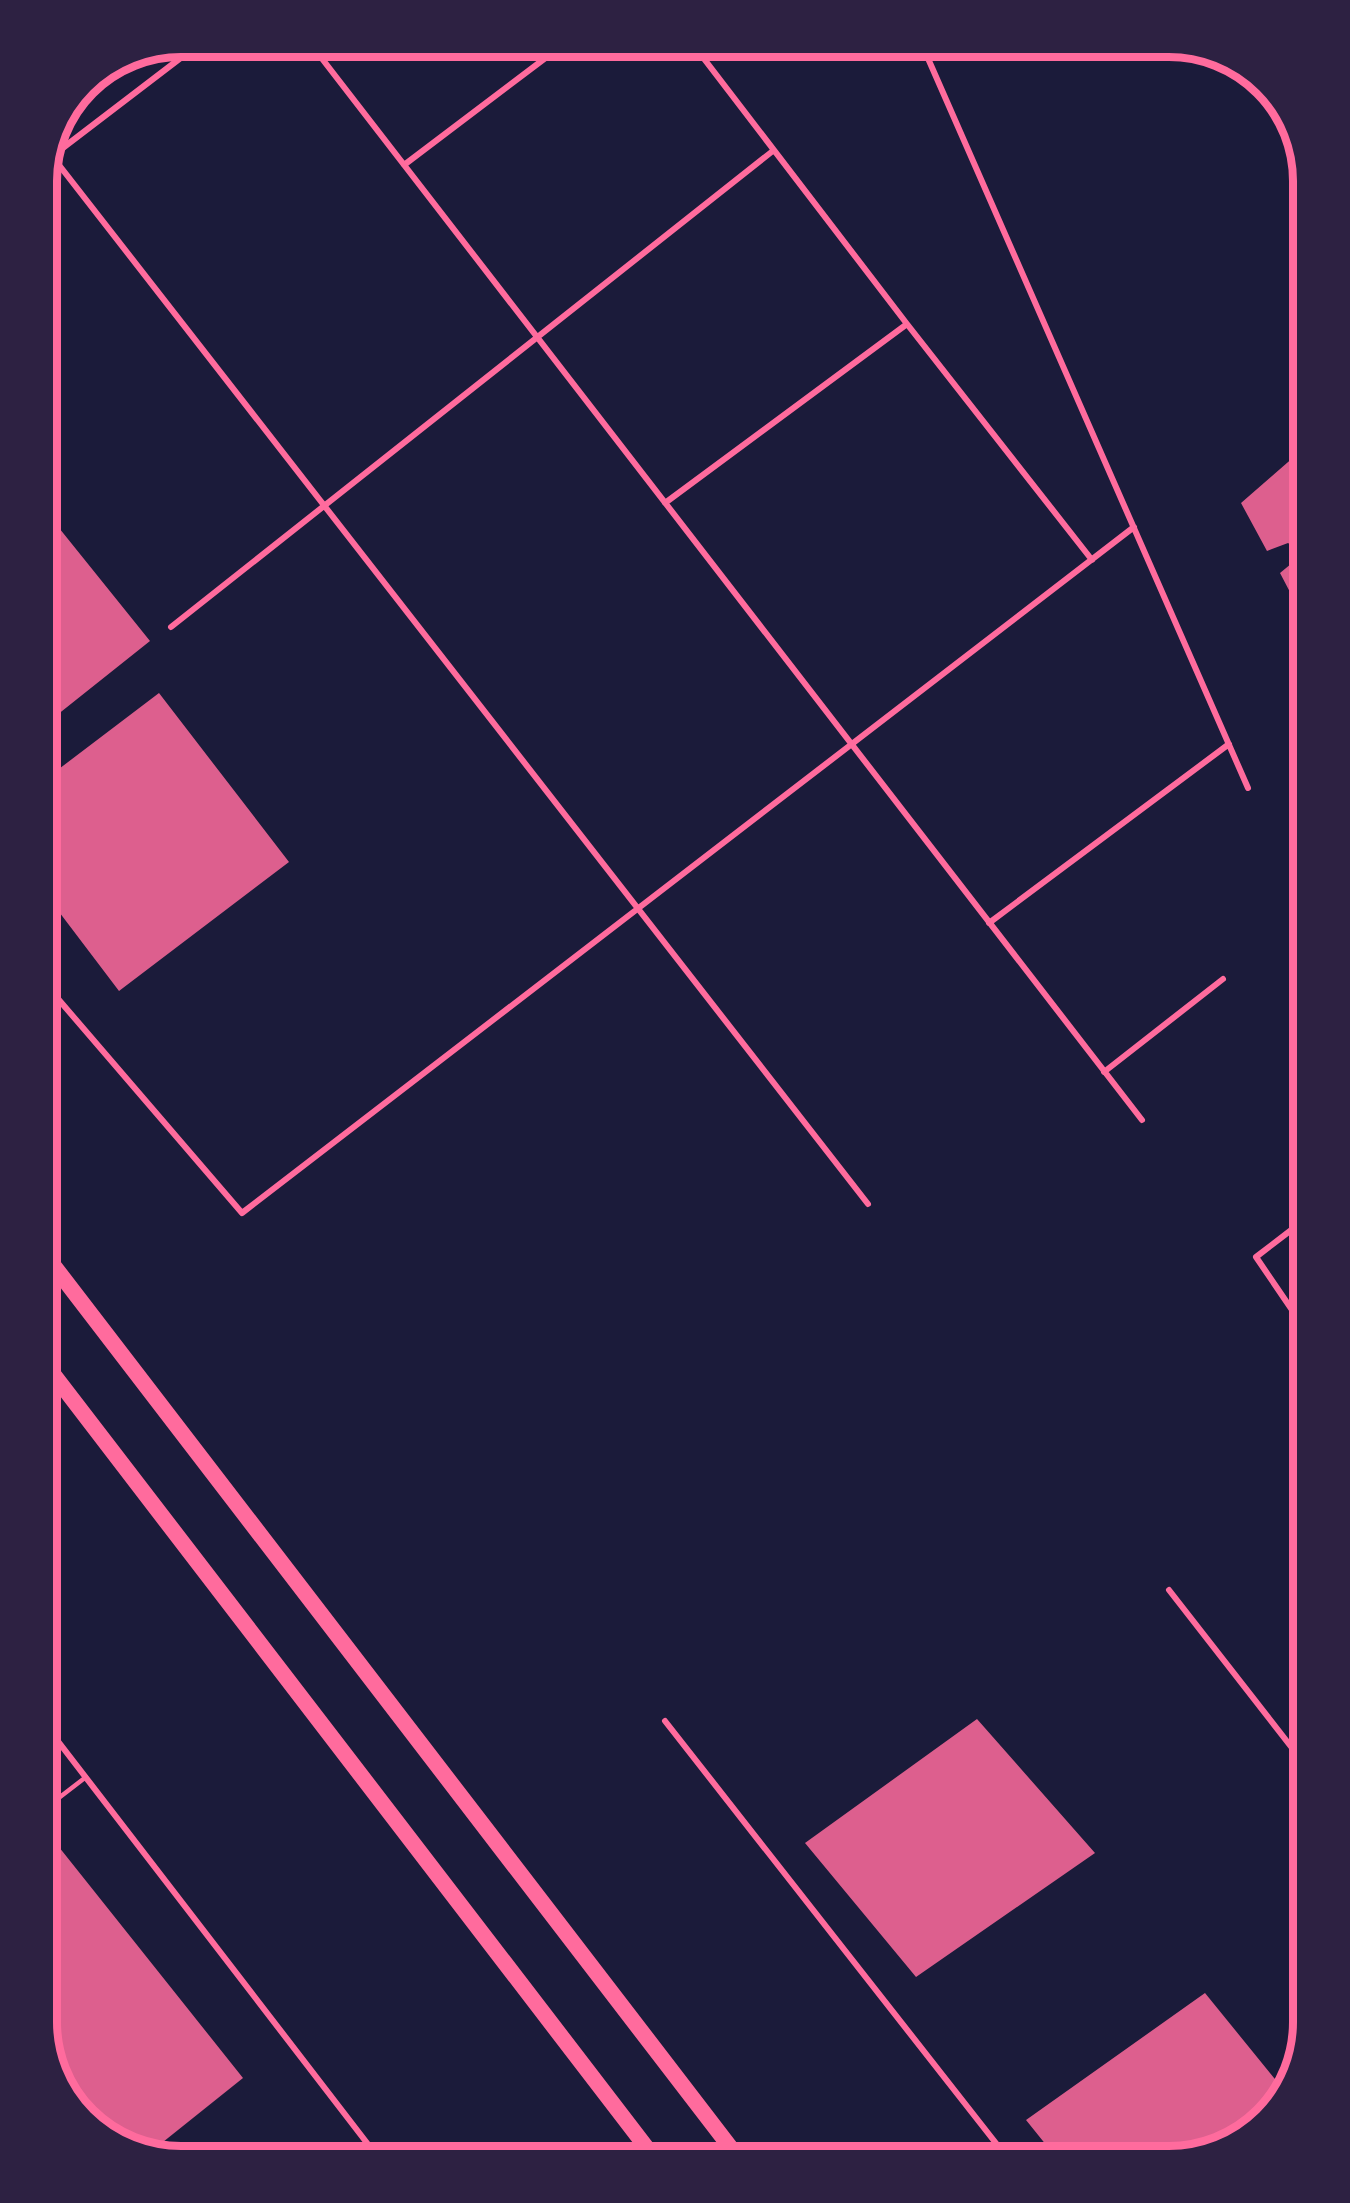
<svg xmlns="http://www.w3.org/2000/svg" width="1350" height="2203" font-family="'Public Sans',sans-serif">
<rect width="100%" height="100%" fill="#1b1b3a"/>
<path fill="#dd5f8e" d="M1303 449V553L1288 543 1267 551 1241 503Z
M47 513 150 641 47 723Z
M1303 554V617L1280 573Z
M159 693 289 862 119 991 47 896V778Z
M977 1719 1095 1853 916 1977 805 1843Z
M47 1832 243 2078 153 2150 106 2134 60 2082 46 2022Z
M1205 1993 1283 2089 1281 2097 1229 2143 1169 2156H1055L1026 2120Z"/>
<g fill="none" stroke-linecap="round" stroke-linejoin="round">
<path stroke="#ff6b9d" stroke-width="4.5" d="M47 1807 86 1777"/>
<path stroke="#ff6b9d" stroke-width="6" d="M313 47 1142 1120
M695 47 907 324 1092 560
M923 47 1248 788
M52 156 868 1204
M51 157 195 47
M404 165 560 47
M665 503 907 324
M171 627 774 150
M1303 908C1293 889 1292 868 1303 849
M989 923 1229 744
M47 986 242 1213 1134 527
M1104 1072 1223 979
M1303 1326 1256 1257 1303 1221
M1169 1590 1303 1762
M665 1721 1006 2156
M47 1727 377 2156"/>
<path stroke="#ff6b9d" stroke-width="16" d="M47 1257 737 2156
M47 1366 653 2156"/>
</g>
<path d="M0 0H1350V2203H0ZM181 57H1169A124 124 0 0 1 1293 181V2022A124 124 0 0 1 1169 2146H181A124 124 0 0 1 57 2022V181A124 124 0 0 1 181 57Z" fill="#2d2142" fill-rule="evenodd"/>
<path fill="none" stroke="#ff6b9d" stroke-width="8" d="M181 57H1169A124 124 0 0 1 1293 181V2022A124 124 0 0 1 1169 2146H181A124 124 0 0 1 57 2022V181A124 124 0 0 1 181 57Z"/>
</svg>
